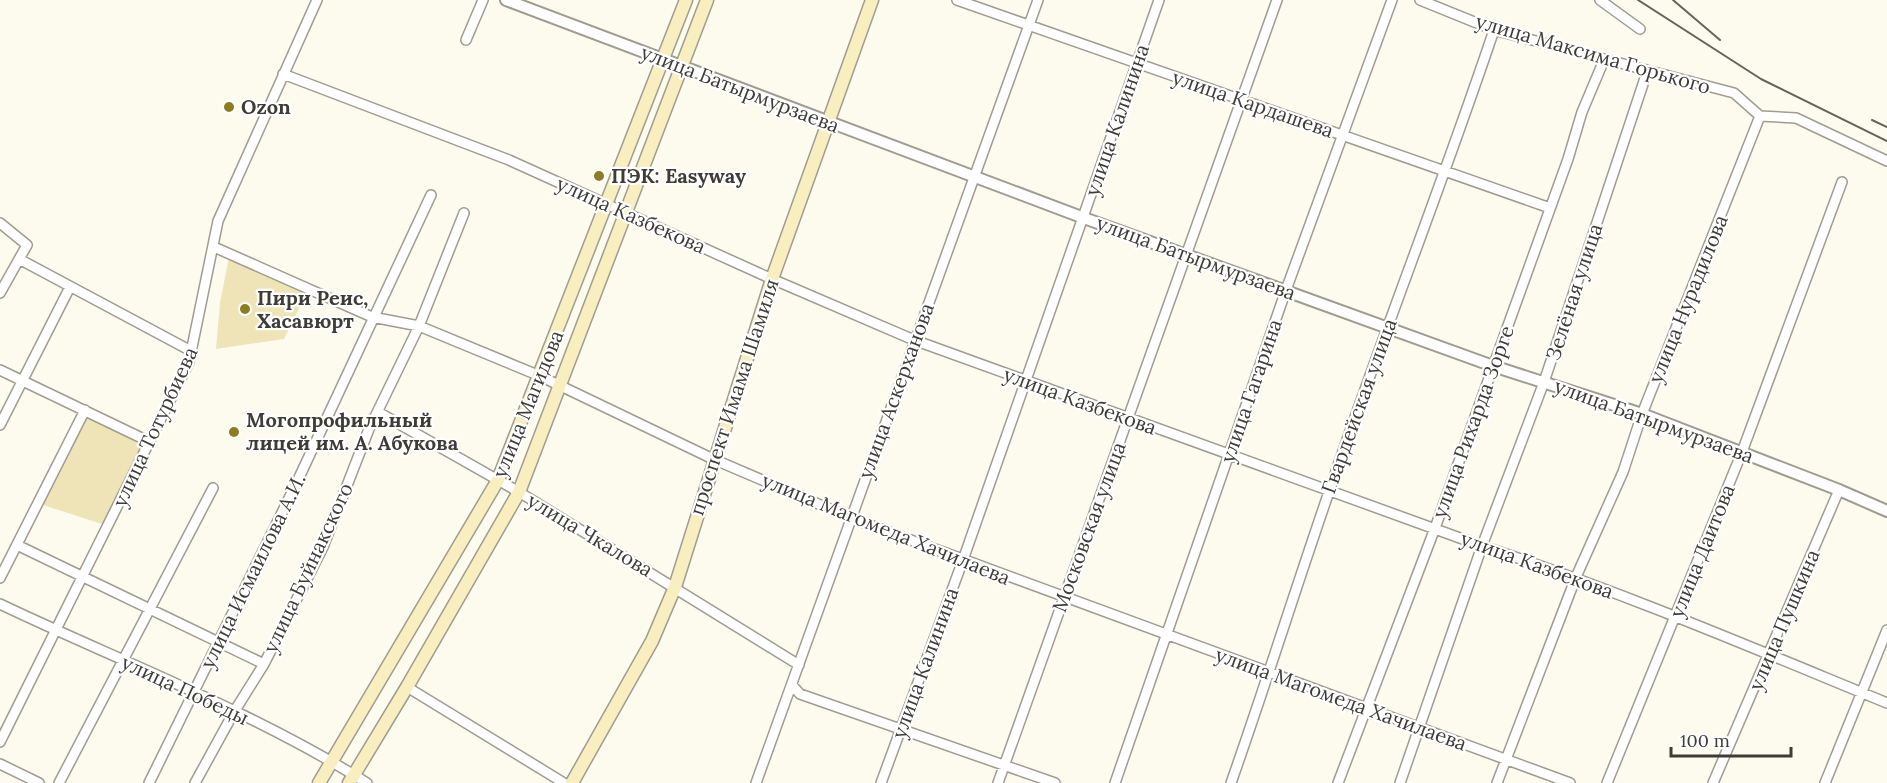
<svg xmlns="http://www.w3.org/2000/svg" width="1887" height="783" font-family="Lora,serif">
<rect width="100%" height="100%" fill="#fdfbee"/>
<path fill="#eee4b7" d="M229 257 307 293 284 339 216 349 220 303Z
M86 415 144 444 105 525 43 505Z"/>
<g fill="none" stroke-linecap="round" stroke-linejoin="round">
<g stroke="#9f9d91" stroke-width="12">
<path id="minor" d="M957 0 1550 208
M1420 0 1494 30 1734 93 1760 116
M1600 0 1640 29
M466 40 483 0
M283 74 509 160 772 279 914 340 1482 546C1620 591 1753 648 1887 703
M1760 116 1796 118 1887 161
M0 223 27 245 0 293
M214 247 372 317 419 326 540 376 713 459 851 518 1570 783
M19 259 193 352
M0 370 150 442
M378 412 519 492 799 665
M0 425 70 287
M17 545 264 664
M0 578 85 410
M0 604C122 662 252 711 367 783
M792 685 800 694 1055 783
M407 687 564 783
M0 742 189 362 218 221 317 0
M0 764 39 783
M59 783 213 488
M149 783 297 482 431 195
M195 783 234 712 264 664 323 547 369 429 419 326 464 213
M756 783 1038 0
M881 783 963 560 1159 0
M998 783 1277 0
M1115 783 1286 290 1392 0
M1231 783C1269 675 1303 565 1341 457 1391 314 1446 173 1494 30
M1338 783 1435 528 1568 159 1582 112 1604 60
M1400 783 1482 546 1544 382 1647 72
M1497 783 1576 577 1623 472 1642 414 1760 116
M1607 783 1742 452 1842 182
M1713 783 1839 490
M1825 783 1887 630"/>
</g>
<g stroke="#9f9d91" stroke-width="14">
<path id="tertiary" d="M506 0 1084 218 1493 366 1642 414 1839 490 1887 511"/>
</g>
<g stroke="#9f9d91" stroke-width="15">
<path id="secondary" d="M319 783 498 480 686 0
M349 783 407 687 519 492 707 0
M572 783 652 641 675 587 772 279 872 0"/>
</g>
<use href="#minor" stroke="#fff" stroke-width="9"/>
<use href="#tertiary" stroke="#fff" stroke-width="10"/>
<use href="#secondary" stroke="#f8eec0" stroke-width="12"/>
<path stroke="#64635c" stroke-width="2" d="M1638 0 1761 79 1887 141
M1673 0 1720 40
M1872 120 1887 127"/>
</g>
<g fill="#8e7c22" stroke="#fff" stroke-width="2">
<circle cx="229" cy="107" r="6"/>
<circle cx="599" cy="176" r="6"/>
<circle cx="245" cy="309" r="6"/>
<circle cx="234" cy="432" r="6"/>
</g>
<g text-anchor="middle" stroke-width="4.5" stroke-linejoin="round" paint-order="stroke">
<g font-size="20" fill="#3d3c37" stroke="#fff">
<text transform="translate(1593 54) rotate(16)" y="7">улица Максима Горького</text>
<text transform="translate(740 89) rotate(21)" y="7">улица Батырмурзаева</text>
<text transform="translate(1253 104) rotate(19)" y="7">улица Кардашева</text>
<text transform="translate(1117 120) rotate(-71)" y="7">улица Калинина</text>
<text transform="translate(631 215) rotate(24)" y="7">улица Казбекова</text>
<text transform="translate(1196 258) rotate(20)" y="7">улица Батырмурзаева</text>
<text transform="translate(1574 292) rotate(-72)" y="7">Зелёная улица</text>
<text transform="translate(1688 299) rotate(-68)" y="7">улица Нурадилова</text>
<text transform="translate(896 391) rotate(-70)" y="7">улица Аскерханова</text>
<text transform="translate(1251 391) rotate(-71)" y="7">улица Гагарина</text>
<text transform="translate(734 397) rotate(-72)" y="7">проспект Имама Шамиля</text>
<text transform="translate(1080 401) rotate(20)" y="7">улица Казбекова</text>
<text transform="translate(528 404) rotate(-68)" y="7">улица Магидова</text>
<text transform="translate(1359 406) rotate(-70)" y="7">Гвардейская улица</text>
<text transform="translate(1654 421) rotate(20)" y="7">улица Батырмурзаева</text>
<text transform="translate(1473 422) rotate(-70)" y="7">улица Рихарда Зорге</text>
<text transform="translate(155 427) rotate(-65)" y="7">улица Тотурбиева</text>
<text transform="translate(1089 527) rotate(-70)" y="7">Московская улица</text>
<text transform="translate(886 529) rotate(22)" y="7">улица Магомеда Хачилаева</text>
<text transform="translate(590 535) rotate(31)" y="7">улица Чкалова</text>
<text transform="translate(1702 551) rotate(-68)" y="7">улица Даитова</text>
<text transform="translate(1537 565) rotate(20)" y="7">улица Казбекова</text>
<text transform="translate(308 568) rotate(-65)" y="7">улица Буйнакского</text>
<text transform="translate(253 571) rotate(-64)" y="7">улица Исмаилова А.И.</text>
<text transform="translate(1784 620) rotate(-67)" y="7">улица Пушкина</text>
<text transform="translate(925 663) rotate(-70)" y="7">улица Калинина</text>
<text transform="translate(185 690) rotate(25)" y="7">улица Победы</text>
<text transform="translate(1341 699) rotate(20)" y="7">улица Магомеда Хачилаева</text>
</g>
<g font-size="20" font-weight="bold" fill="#3d3c37" stroke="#fff" text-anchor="start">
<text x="241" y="114">Ozon</text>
<text x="611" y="183">ПЭК: Easyway</text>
<text x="257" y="305">Пири Реис,<tspan x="257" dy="23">Хасавюрт</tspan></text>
<text x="246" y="427">Могопрофильный<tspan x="246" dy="23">лицей им. А. Абукова</tspan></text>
</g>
</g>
<path d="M1671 747v9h120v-9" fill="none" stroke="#3d3c37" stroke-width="3"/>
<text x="1680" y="747" font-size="18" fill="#3d3c37" stroke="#ffffff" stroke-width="4.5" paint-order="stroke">100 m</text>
</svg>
